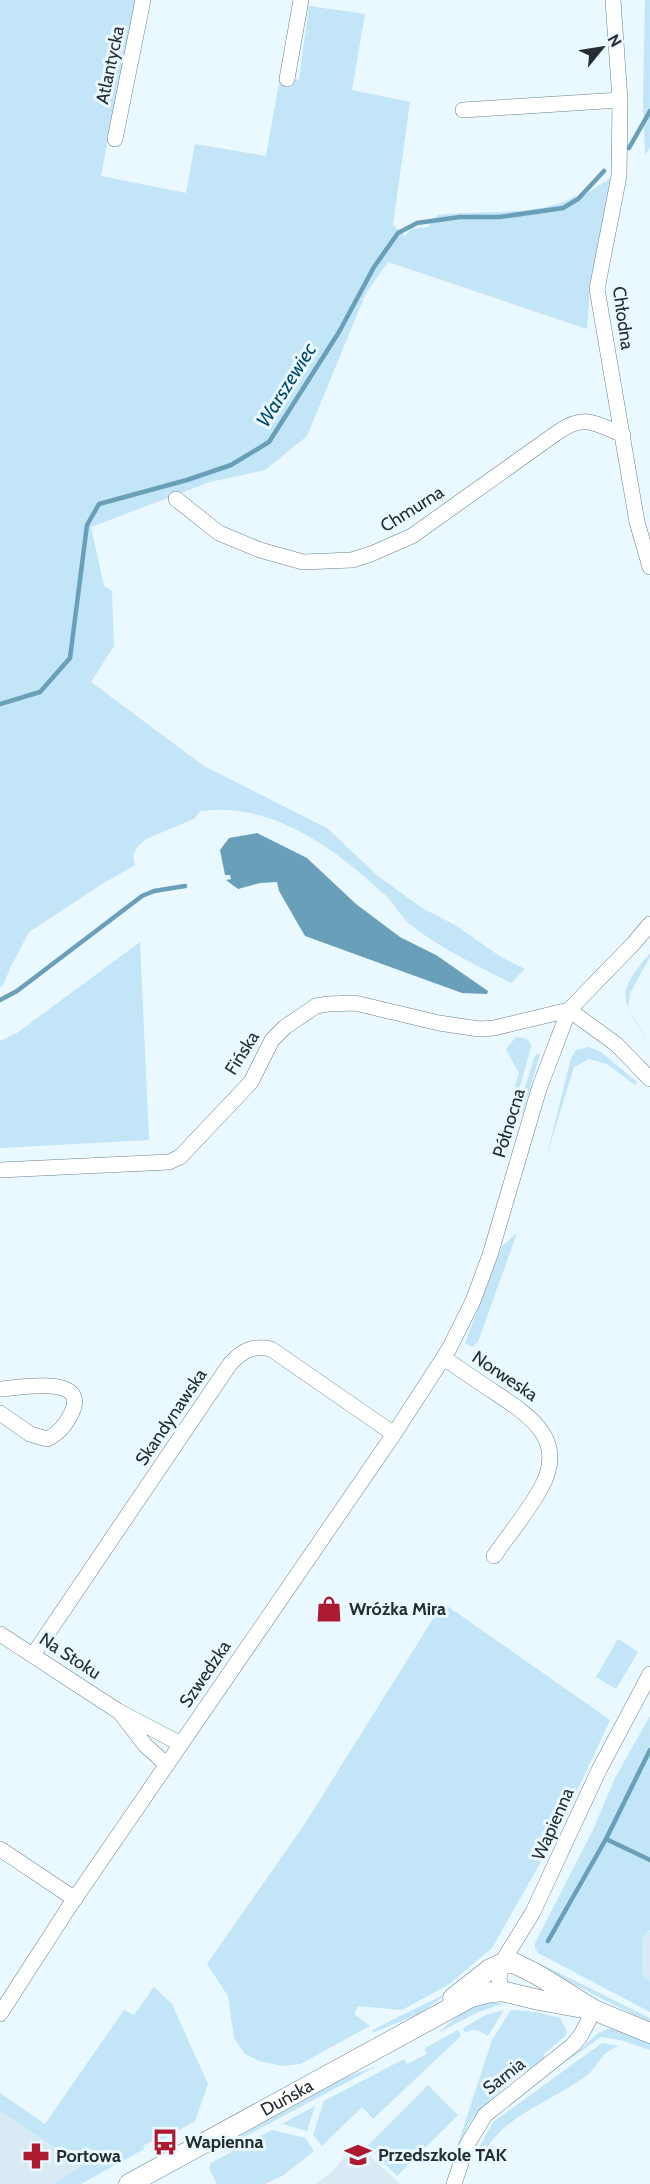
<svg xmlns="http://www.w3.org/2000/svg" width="650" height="2184" font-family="Cabin,sans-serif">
<rect width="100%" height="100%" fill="#eaf8ff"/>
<path fill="#d9eaf4" d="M650 1931V1981L642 1975V1938Z
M0 2111 82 2168 52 2184H0Z
M356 2143 400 2184H316L332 2172Z"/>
<path fill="#c2e5f7" d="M0 0H135L101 176 186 193 195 144 266 156 280 77 299 80 309 6 365 14 352 90 410 102 393 225 405 236 411 229 428 227 438 215C484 209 535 218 576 196L578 199 611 178 590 290 587 329 388 262 366 293 307 436 265 470 210 482 91 527 104 586 112 591 114 646 91 682 204 766 327 828 378 876 422 908 455 925 501 957 525 969 511 983C478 966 442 949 412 926 401 918 395 904 385 895 335 849 272 801 200 811L194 819 146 839 138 846 133 855 135 865 102 884 29 932 10 968 3 986 0 987Z
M645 0H650V147L645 155 643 101Z
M140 942 149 1140 0 1148V1041L17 1033Z
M650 953V957L630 993 628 1008 650 1044C621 999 614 996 650 953Z
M516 1037C524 1038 530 1038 531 1047L513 1112 508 1110 519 1073 506 1049Z
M589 1047 601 1052 637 1082 635 1085 607 1064 589 1059 574 1067 547 1155 571 1058 576 1050Z
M537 1054H540L523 1113 519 1115 517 1114 534 1058Z
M517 1233 478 1342 472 1347 465 1343 502 1246Z
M443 1603 610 1720 559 1830 492 1948 448 1985 402 2010 358 2006 354 2014 370 2026 300 2064 283 2066 259 2061 245 2054 234 2038 228 1996 207 1964 304 1825Z
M618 1639 638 1652 616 1689 596 1677Z
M650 1716V1930L642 1938V1974L650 1981V2012L538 1953 535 1948V1943L593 1830 615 1778Z
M539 1964H541L650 2018V2023L538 1966Z
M154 1987 172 2004 208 2084 195 2121 162 2140 159 2137 143 2146 144 2149 81 2184H52L82 2167 0 2111V2093L45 2124 124 2010 134 2015Z
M451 1991 419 2014 372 2033 373 2030C398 2016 425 2005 451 1991Z
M489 2003H504L476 2013 438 2033C454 2019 468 2006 489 2003Z
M504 2010 488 2036C480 2031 474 2027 465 2033L463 2028 486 2015Z
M511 2010 536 2012 560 2018 567 2032 565 2036 543 2055 546 2059 528 2073 510 2061 502 2074 513 2080 479 2110 468 2125 455 2153 492 2040Z
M611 2028 650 2042V2050L621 2040 601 2037 565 2063 598 2033Z
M458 2030 461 2036 373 2119 362 2107 322 2146 313 2135 324 2101 404 2059 407 2064 427 2054 425 2048Z
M602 2043 619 2046C599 2053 600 2065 586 2076 552 2102 499 2116 482 2158L475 2155 493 2122Z
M377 2066 235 2142 231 2143 227 2140 337 2080Z
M428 2085 458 2115 397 2176 367 2146Z
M315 2106 307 2131 282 2124Z
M272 2130 305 2138 314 2151 284 2175 265 2184H217L209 2168 211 2163Z"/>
<path fill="#6a9fb9" d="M257 833 307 858 356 904 400 937 436 955 488 991 487 994 462 993 305 936 279 891 277 882 260 883 238 889 226 880 231 879 230 875H225L220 850 229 838Z"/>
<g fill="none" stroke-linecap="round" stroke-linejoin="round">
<path stroke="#6a9fb9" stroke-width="4.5" d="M629 148 650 111
M0 704 40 692 70 658 87 525 99 504 187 480 231 465 269 442 339 332 374 267 398 233 417 223 460 217H500L563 208 578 199 604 171
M0 1000 17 991 142 896 154 891 185 886
M606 1839 650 1860
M548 1941 606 1839 650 1750"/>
<g stroke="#6c808b" stroke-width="16">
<path id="street" d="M613 0 620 100 619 176 597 289 637 522 650 567
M287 79 301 0
M463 110 620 100
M115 139 143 0
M176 499 219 533 260 550 303 562 352 560 371 554 412 536 558 432C585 413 596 424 623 435
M569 1010 616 1044 650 1079
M0 1170 169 1162 180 1157 251 1082 272 1040 285 1027 316 1006 328 1004 355 1003 439 1023 479 1029 494 1028 569 1010
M444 1358C461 1370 479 1382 497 1394 532 1417 567 1441 541 1488 528 1512 509 1534 494 1556
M0 1389C18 1388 89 1374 72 1412 67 1423 58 1434 47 1439L30 1434 0 1413
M0 1634 118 1711 181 1744
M33 1655 230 1364C243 1350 253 1345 271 1349L394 1434
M122 1715 145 1745 167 1765
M0 1849 75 1899
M502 1991 499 1979 501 1964 533 1912 599 1770 650 1674
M0 2014 69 1907 394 1434 449 1349 473 1301 490 1255 539 1089 569 1010 634 943 650 924
M454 2184 467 2145 485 2115 573 2045 581 2035 594 2010"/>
</g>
<g stroke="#6c808b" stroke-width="21">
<g id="secondary">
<path d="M453 1998 490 1969 501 1964 514 1963 538 1975 594 2010 650 2033"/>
<path id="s1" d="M129 2184 471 1997 486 1993 502 1991 539 2000 594 2010"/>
</g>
</g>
<use href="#street" stroke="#fff" stroke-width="15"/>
<use href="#secondary" stroke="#fff" stroke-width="20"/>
</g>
<defs>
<g id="shop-bare" transform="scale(2.07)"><path d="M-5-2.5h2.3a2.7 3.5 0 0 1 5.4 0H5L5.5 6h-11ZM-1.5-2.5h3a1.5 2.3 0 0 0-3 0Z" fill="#ad192f" stroke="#eaf8ff" stroke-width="2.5" paint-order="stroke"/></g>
<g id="bus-bare" transform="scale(2.07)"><path d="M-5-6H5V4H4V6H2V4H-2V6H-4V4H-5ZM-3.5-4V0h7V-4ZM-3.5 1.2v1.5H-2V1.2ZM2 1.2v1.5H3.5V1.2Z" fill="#ad192f" stroke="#eaf8ff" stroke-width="2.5" paint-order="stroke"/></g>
<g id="school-bare" transform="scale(2.07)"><path d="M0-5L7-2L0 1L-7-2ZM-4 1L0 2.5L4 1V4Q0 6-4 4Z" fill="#ad192f" stroke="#eaf8ff" stroke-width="2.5" paint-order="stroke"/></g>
<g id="pharmacy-bare" transform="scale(2.07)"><path d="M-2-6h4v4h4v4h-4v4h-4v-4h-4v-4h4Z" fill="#ad192f" stroke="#eaf8ff" stroke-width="2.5" paint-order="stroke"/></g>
</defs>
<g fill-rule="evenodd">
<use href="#shop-bare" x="329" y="1609"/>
<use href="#bus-bare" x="165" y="2142"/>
<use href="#school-bare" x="358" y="2155"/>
<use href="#pharmacy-bare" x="36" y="2156"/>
</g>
<g text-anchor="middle" stroke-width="6" stroke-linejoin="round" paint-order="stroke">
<g font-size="18" fill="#252d32" stroke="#eaf8ff">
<text transform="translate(110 65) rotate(-78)" y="6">Atlantycka</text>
<text transform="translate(623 318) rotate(82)" y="6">Chłodna</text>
<text transform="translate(412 509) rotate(-32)" y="6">Chmurna</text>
<text transform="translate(242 1053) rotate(-58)" y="6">Fińska</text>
<text transform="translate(509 1123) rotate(-73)" y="6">Północna</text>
<text transform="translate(505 1376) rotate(34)" y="6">Norweska</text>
<text transform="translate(171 1417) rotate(-56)" y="6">Skandynawska</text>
<text transform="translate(70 1656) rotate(33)" y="6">Na Stoku</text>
<text transform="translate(205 1674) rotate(-56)" y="6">Szwedzka</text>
<text transform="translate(553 1824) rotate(-66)" y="6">Wapienna</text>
<text transform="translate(504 2076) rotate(-38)" y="6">Sarnia</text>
<text dy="6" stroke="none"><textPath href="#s1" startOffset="180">Duńska</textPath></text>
</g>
<g font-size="18" font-weight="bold" fill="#252d32" stroke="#eaf8ff" text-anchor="start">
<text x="349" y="1615">Wróżka Mira</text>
<text x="185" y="2148">Wapienna</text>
<text x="378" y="2161">Przedszkole TAK</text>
<text x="56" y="2162">Portowa</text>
</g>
<g font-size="20" font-style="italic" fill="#014d68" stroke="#eaf8ff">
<text transform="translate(286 385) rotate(-58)" y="7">Warszewiec</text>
</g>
</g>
<g transform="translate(602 48) rotate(60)" stroke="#eaf8ff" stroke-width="4.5" paint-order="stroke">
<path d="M0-4.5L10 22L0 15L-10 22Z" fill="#252d32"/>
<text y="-9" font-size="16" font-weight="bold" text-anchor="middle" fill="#252d32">N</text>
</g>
</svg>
